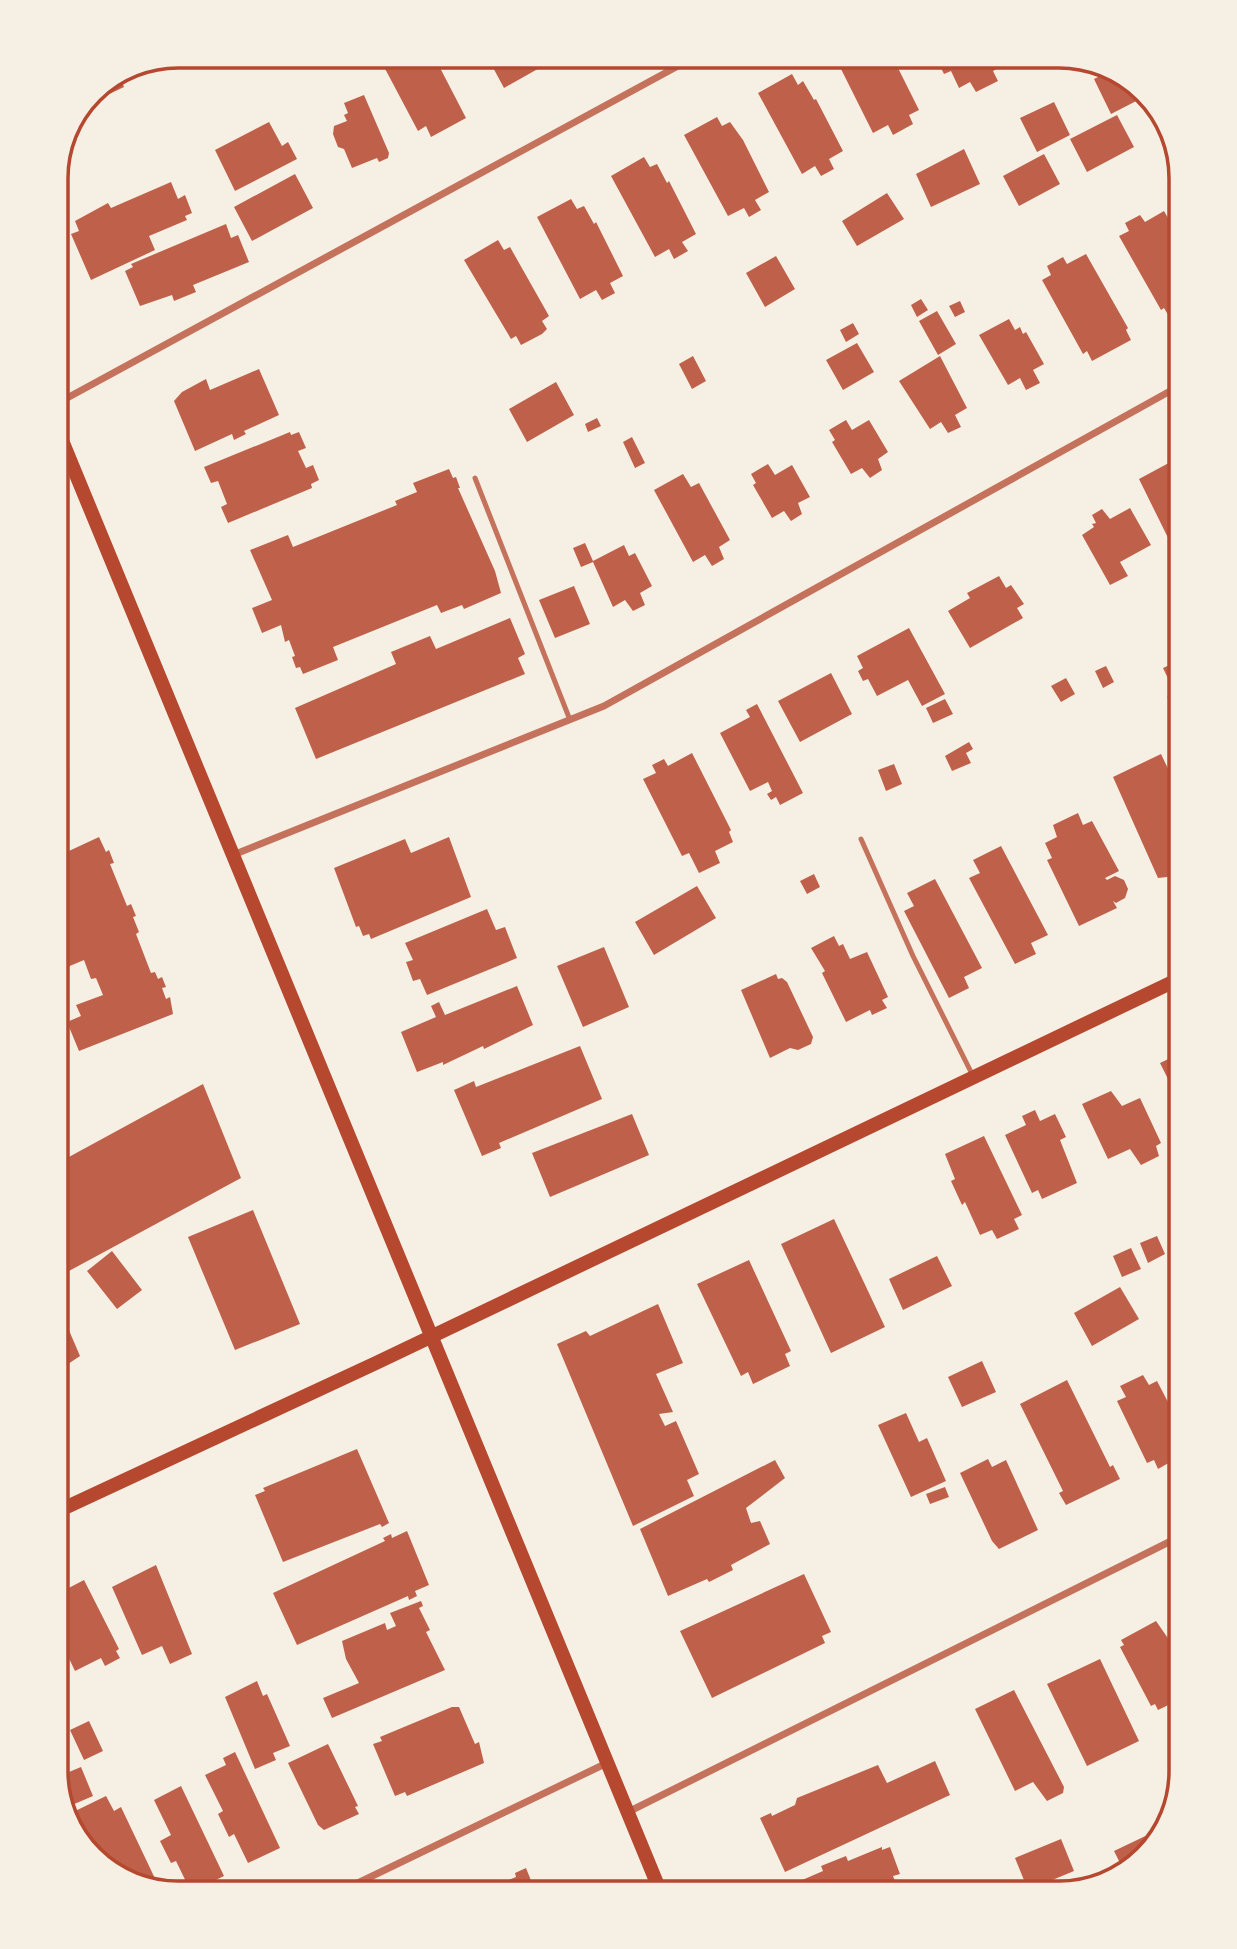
<svg xmlns="http://www.w3.org/2000/svg" width="1237" height="1949" font-family="Poppins,sans-serif">
<rect width="100%" height="100%" fill="#f6efe4"/>
<path fill="#bf614a" d="M1067 56 1070 57 1047 69 1041 57Z
M997 57 1002 66 993 71 998 81 976 92 970 82 959 88 951 71 944 74 936 58Z
M844 58H893L919 110 909 115 913 124 893 135 888 125 873 133 838 63Z
M538 61 543 66 504 88 490 62Z
M437 62 466 118 431 137 426 126 418 131 382 63Z
M1110 71 1127 77 1144 97 1111 114 1094 79Z
M119 74 124 87 86 105 92 92Z
M792 74 798 85 803 81 814 100 816 99 843 151 829 159 834 169 821 176 815 166 802 174 758 93Z
M364 95 389 153 388 158 379 162 377 158 352 168 344 149 338 147 333 134 334 126 347 121 344 115 348 113 344 103Z
M1054 102 1070 135 1037 152 1020 118Z
M1117 115 1134 147 1087 172 1070 139Z
M717 117 722 126 730 122 743 140 769 192 755 200 761 210 749 217 744 208 728 216 684 135Z
M269 122 282 146 288 142 297 159 235 191 215 150Z
M964 149 980 184 931 207 916 174Z
M1044 154 1060 184 1019 206 1003 176Z
M644 157 650 167 657 164 667 183 669 181 696 234 682 242 688 251 674 259 669 249 655 257 611 176Z
M295 174 313 208 252 241 234 207Z
M171 182 178 199 185 195 192 213 185 216 187 220 149 236 155 250 91 280 71 234 79 231 75 221 108 203 111 208Z
M887 193 904 219 857 246 842 221Z
M571 199 577 209 584 206 594 224 596 222 623 276 610 283 615 293 602 300 596 290 580 299 537 217Z
M1164 211 1181 241V312L1170 318 1164 308 1161 310 1119 236 1129 231 1125 223 1140 215 1145 222Z
M226 224 231 238 238 235 249 262 193 285 196 292 174 301 172 295 140 306 125 271 133 267 131 264Z
M498 240 504 250 510 247 549 316 542 321 547 329 542 334 521 345 516 336 511 339 464 260Z
M1086 254 1128 328 1126 330 1131 340 1092 361 1087 351 1083 354 1042 280 1051 275 1047 266 1063 257 1067 264Z
M776 256 795 289 765 307 746 273Z
M921 299 928 310 917 317 911 305Z
M960 301 965 312 955 317 949 306Z
M937 311 956 344 938 355 919 321Z
M1009 319 1015 330 1020 327 1023 334 1026 332 1044 364 1033 370 1040 383 1026 390 1020 378 1008 385 979 335Z
M853 323 859 334 846 342 840 330Z
M857 343 874 372 843 390 826 360Z
M693 356 706 381 692 389 679 364Z
M940 356 967 408 955 415 961 427 948 433 941 422 930 429 899 381Z
M259 369 279 415 244 431 246 434 234 440 232 434 195 451 174 401 182 392 206 379 210 390Z
M556 382 574 415 527 442 509 409Z
M597 418 601 426 588 432 585 424Z
M846 420 852 430 869 420 888 452 878 459 882 470 870 478 862 468 851 474 832 442 835 440 829 430Z
M290 432 291 435 299 432 306 448 298 451 306 468 313 465 319 480 311 484 312 488 228 523 221 507 227 504 218 481 211 483 204 467Z
M632 437 645 463 635 468 623 442Z
M1178 458 1181 465V548L1175 552 1139 479Z
M768 464 775 475 792 465 810 497 798 503 802 514 791 521 784 511 772 518 753 485 756 483 751 474Z
M449 469 453 478 456 477 460 488H458L495 571 501 593 464 609 462 605 441 613 437 605 333 647 338 660 303 674 300 667 296 668 292 657 295 656 289 640 285 642 281 625 262 633 252 608 272 600 250 550 288 535 293 547 397 505 395 501 417 492 413 483Z
M683 474 691 487 699 483 730 540 719 547 724 559 712 566 705 555 693 562 654 490Z
M1130 508 1151 545 1120 562 1128 576 1110 585 1082 535 1094 527 1092 524 1096 523 1092 515 1102 509 1110 519Z
M585 543 593 561 624 545 629 556 635 553 652 586 640 593 645 605 633 611 625 600 613 607 593 562 581 567 573 548Z
M999 576 1006 588 1011 585 1024 604 1017 608 1023 618 970 648 948 611 970 598 967 593Z
M574 586 590 624 555 638 539 600Z
M510 618 525 654 518 658 525 674 316 759 295 708 396 664 391 652 430 636 436 649Z
M909 628 945 694 922 706 908 680 877 696 868 679 863 681 858 671 863 668 857 656Z
M1181 660V706L1178 700 1171 703 1167 697 1175 693 1163 668Z
M1106 666 1114 682 1103 688 1095 671Z
M831 673 852 714 800 742 778 701Z
M1066 678 1075 694 1061 702 1051 686Z
M945 699 953 714 933 723 926 708Z
M757 704 803 793 780 805 776 797 771 800 767 794 772 791 768 782 750 791 720 733 750 717 746 710Z
M969 742 973 749 966 753 971 763 952 771 945 756Z
M692 753 731 830 729 832 733 842 715 851 720 863 699 873 689 853 682 856 643 779 656 773 652 765 664 759 668 766Z
M1161 754 1181 796V867L1167 877 1158 878 1113 777Z
M894 764 902 784 886 791 878 770Z
M1078 813 1083 825 1092 821 1119 871 1105 878 1107 880 1115 876 1124 880 1128 889 1125 898 1116 903 1113 901 1117 908 1079 926 1047 860 1052 858 1045 843 1057 837 1053 825Z
M99 837 106 852 109 850 114 863 110 864 127 906 131 904 136 916 133 917 139 932 136 934 151 973 155 972 158 979 162 977 166 987 162 988 166 999 170 997 173 1014 79 1051 67 1022 81 1016 76 1005 103 995 96 978 91 979 84 960 65 968 63 963 56 965V857Z
M449 837 471 897 371 939 369 934 363 936 359 926 356 927 334 868 405 839 411 853Z
M1001 846 1048 935 1031 943 1036 954 1015 964 969 878 980 873 973 860Z
M814 874 820 887 807 894 800 881Z
M935 879 982 968 964 977 969 988 949 998 904 911 914 906 907 893Z
M697 886 716 918 654 955 635 922Z
M487 909 496 930 505 927 517 958 427 995 420 979 413 981 406 962 413 960 405 943Z
M834 936 839 946 843 944 850 959 867 952 888 997 882 1000 887 1008 872 1015 870 1010 846 1022 822 973 825 971 811 948Z
M604 947 629 1007 583 1027 557 966Z
M776 974 778 979 782 978 787 982 813 1037 811 1044 798 1050 790 1048 770 1058 741 990Z
M517 986 533 1025 484 1049 483 1046 443 1065V1062L417 1072 401 1032 436 1017 431 1006 439 1002 445 1015Z
M580 1046 602 1099 499 1143 501 1148 482 1156 454 1090 474 1081 476 1087Z
M1181 1053V1105L1160 1063Z
M203 1084 241 1178 56 1278V1164Z
M1111 1091 1122 1106 1140 1098 1161 1143 1156 1146 1159 1156 1141 1165 1130 1149 1108 1159 1082 1104Z
M1035 1110 1040 1121 1055 1114 1066 1137 1060 1140 1077 1183 1042 1199 1038 1190 1032 1193 1005 1135 1026 1125 1022 1116Z
M632 1114 649 1155 550 1197 532 1153Z
M984 1136 1022 1215 1014 1219 1019 1229 997 1239 992 1230 980 1235 965 1202 962 1205 951 1181 955 1179 945 1154Z
M253 1210 300 1324 235 1350 188 1237Z
M834 1219 885 1327 831 1353 781 1244Z
M1157 1236 1165 1254 1148 1263 1140 1243Z
M1131 1248 1141 1269 1122 1277 1113 1256Z
M112 1251 142 1290 117 1309 87 1271Z
M937 1256 952 1286 903 1310 889 1279Z
M749 1260 791 1351 785 1354 790 1366 753 1384 748 1372 741 1376 697 1284Z
M1120 1287 1139 1319 1092 1346 1074 1313Z
M56 1300 80 1356 59 1370 56 1367Z
M658 1304 683 1363 656 1374 673 1412 659 1414 665 1426 676 1421 699 1474 687 1480 694 1496 633 1526 557 1344 586 1331 590 1336Z
M982 1361 996 1392 962 1407 948 1377Z
M1143 1375 1149 1385 1157 1381 1181 1427V1456L1158 1469 1154 1460 1147 1463 1117 1401 1126 1397 1120 1386Z
M1067 1380 1110 1467 1113 1465 1120 1479 1066 1505 1059 1493 1063 1491 1020 1404Z
M906 1413 919 1442 927 1438 946 1481 911 1497 878 1425Z
M357 1449 389 1523 382 1527 380 1524 283 1562 255 1495 265 1491 263 1488Z
M988 1459 992 1467 1006 1460 1038 1530 999 1549 992 1541 960 1473Z
M775 1460 785 1478 746 1508 751 1523 760 1521 770 1544 731 1565 733 1570 709 1582 707 1579 668 1596 640 1529Z
M945 1487 949 1497 930 1504 926 1494Z
M407 1531 429 1585 415 1591 417 1596 409 1600 408 1596 297 1645 273 1593 385 1541 383 1538 391 1534 392 1538Z
M156 1565 192 1654 170 1664 162 1646 142 1655 112 1587Z
M804 1574 831 1632 822 1636 825 1643 712 1698 680 1631Z
M84 1580 119 1649 116 1651 120 1658 105 1666 101 1658 75 1671 56 1631V1602L64 1598 61 1592Z
M421 1601 423 1606 419 1608 430 1630 426 1632 445 1670 332 1718 323 1698 359 1683 346 1659 342 1641 385 1623 387 1630 396 1626 390 1613Z
M1156 1621 1181 1657V1699L1158 1710 1155 1704 1151 1706 1120 1647 1124 1645 1121 1640Z
M1100 1659 1139 1741 1087 1766 1047 1684Z
M257 1681 263 1696 267 1694 290 1746 273 1753 276 1760 255 1769 225 1697Z
M1014 1690 1064 1787 1063 1793 1047 1801 1033 1782 1015 1791 975 1709Z
M452 1707H459L475 1744 479 1742 484 1763 407 1796 405 1792 395 1796 373 1744 382 1741 380 1737Z
M89 1721 103 1751 84 1760 70 1730Z
M328 1744 358 1806 355 1807 359 1814 324 1830 318 1825 288 1763Z
M235 1752 280 1848 248 1863 234 1834 229 1837 218 1814 223 1811 205 1775 226 1765 223 1758Z
M63 1754 69 1769 57 1774 56 1757Z
M935 1761 950 1795 785 1872 760 1818 771 1813 772 1816 795 1805 797 1798 878 1765 887 1783Z
M81 1767 93 1796 65 1808 57 1777Z
M181 1786 224 1876 191 1892 176 1861 171 1863 160 1841 171 1835 154 1800Z
M106 1796 114 1811 121 1807 160 1889 111 1873 74 1831 67 1815Z
M1168 1815 1161 1838 1124 1871 1114 1851 1160 1829 1156 1820Z
M1061 1839 1074 1871 1028 1890 1015 1858Z
M882 1847V1850L890 1847 900 1874 893 1876 899 1892 797 1893 793 1884 823 1871 821 1866 846 1856 848 1861Z
M526 1868 536 1893H478L516 1877 515 1873Z"/>
<g fill="none" stroke-linecap="round" stroke-linejoin="round">
<path stroke="#c5725c" stroke-width="5" d="M475 478 570 720
M861 839 913 956 973 1076"/>
<path stroke="#c5725c" stroke-width="7" d="M56 404 689 60
M233 855 604 706 1181 385
M628 1812 1181 1536
M337 1893 607 1763"/>
<path stroke="#b5482f" stroke-width="14" d="M56 426 661 1893
M56 1512 376 1363 1181 978"/>
</g>
<path d="M0 0H1237V1949H0ZM178 68H1059A110 110 0 0 1 1169 178V1771A110 110 0 0 1 1059 1881H178A110 110 0 0 1 68 1771V178A110 110 0 0 1 178 68Z" fill="#f6efe4" fill-rule="evenodd"/>
<path fill="none" stroke="#b5482f" stroke-width="3.5" d="M178 68H1059A110 110 0 0 1 1169 178V1771A110 110 0 0 1 1059 1881H178A110 110 0 0 1 68 1771V178A110 110 0 0 1 178 68Z"/>
</svg>
